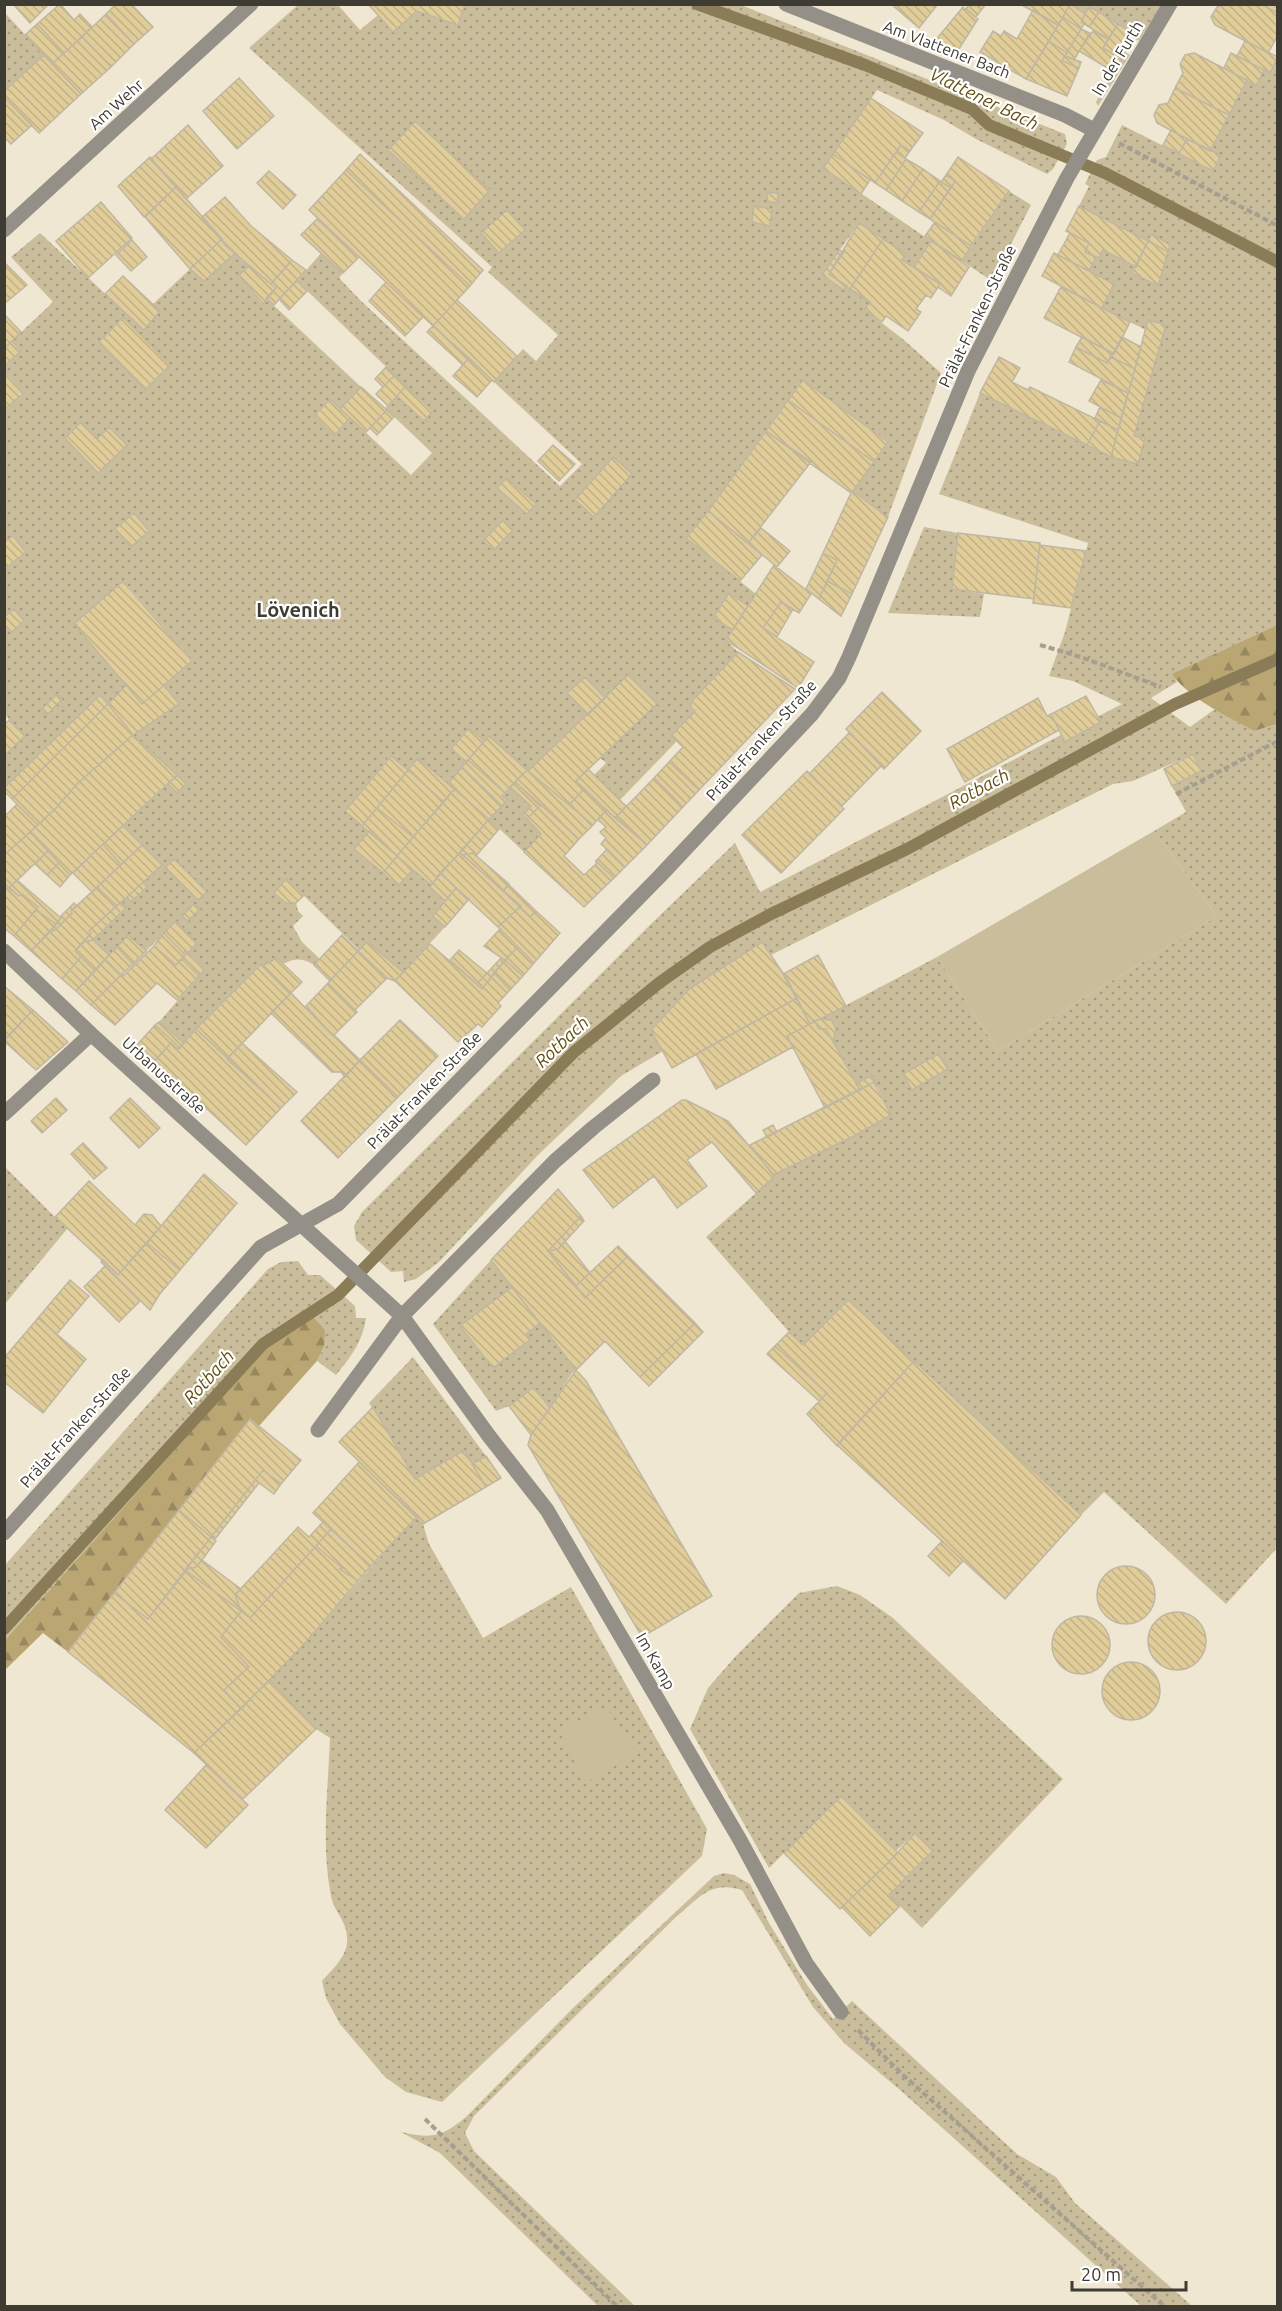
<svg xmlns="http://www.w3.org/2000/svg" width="1282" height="2311" font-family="Ubuntu,sans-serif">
<defs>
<pattern id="grass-dots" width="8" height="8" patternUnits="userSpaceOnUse" patternTransform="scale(1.5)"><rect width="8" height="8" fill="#cabd9b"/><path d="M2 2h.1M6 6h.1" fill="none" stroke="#a59b7f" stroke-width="1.8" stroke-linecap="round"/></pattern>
<pattern id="forest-firs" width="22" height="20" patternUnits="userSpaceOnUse" patternTransform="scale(1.5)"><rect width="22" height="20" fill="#b9a673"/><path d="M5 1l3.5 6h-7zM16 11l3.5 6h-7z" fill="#98885f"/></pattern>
<pattern id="building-back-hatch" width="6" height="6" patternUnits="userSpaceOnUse" patternTransform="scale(1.5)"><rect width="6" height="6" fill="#e1cd99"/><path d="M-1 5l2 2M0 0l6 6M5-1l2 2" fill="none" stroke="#c2b184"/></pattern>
</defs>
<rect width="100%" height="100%" fill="#efe7d2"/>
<path fill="url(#grass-dots)" d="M298 5H338L360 30 378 15 368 5H741L1065 134 1067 144 1053 169 1047 174 976 139 944 120 877 90 824 168 931 241 914 267 902 260 906 254 859 223 822 275 844 290 847 286 870 302 865 310 904 340 941 373 888 517 853 491 888 441 802 380 708 511 686 538 756 594 748 606 729 593 713 617 733 630 726 640 738 652 691 702V708L695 711 671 736 677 741 620 800 594 775 606 763 600 758 657 704 628 675 605 698 567 693 588 715 528 771 489 736 484 741 469 728 467 762 448 784 408 770 390 756 345 811 369 831 354 849 398 886 413 870 431 885V887L445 901 433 916 445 927 403 972 367 942 359 950 287 879 274 893 286 903H296L298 911 303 916 293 926 302 942 320 959 314 965C302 958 296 958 283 964L277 958 262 966 260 964 184 1043 159 1022 204 970 187 954 176 922 146 951 128 935 109 955 93 940 127 908 121 902 162 865 123 826 168 784 177 792 186 784 133 735 178 704 164 685 192 660 124 581 74 624 126 685 108 704 100 695 5 788V756L25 736 5 715V409L23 394 5 374V366L21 351 12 341 53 302 11 257 40 233 144 330 160 312 152 305 190 269 204 281 235 253 249 266 239 275 262 304 267 299 361 387 341 409 411 475 432 453 385 408 397 396 424 421 432 411 297 281 321 253 343 273 339 278 361 301 560 486 582 464 494 382 523 349 536 361 558 335 488 272 492 267 249 48Z
M1071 5H1161L1139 41 1133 38 1135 34 1090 7 1085 14Z
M5 13 44 55 5 91Z
M1125 52 1130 55 1098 106 1096 102Z
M1277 59V625L1173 674 1177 682 1151 698 1190 727 1215 709 1254 731 1277 724V1548L1226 1604 1104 1492 1081 1515 848 1300 803 1345 789 1332 706 1237 756 1193 775 1174 852 1137 891 1115 872 1075 856 1084 833 1042 836 1029 831 1020 820 1019 937 957 998 1051 1217 916 1154 831 1186 812 1172 786 1201 771 1193 754 1133 781 1113 784 771 955 762 942 689 989 651 1030 663 1051 621 1076 538 1155 439 1262 416 1279 404 1282 403 1271 391 1272 356 1240 354 1226 362 1212 652 923 735 843 760 892 1061 735 1065 742 1100 723 1097 717 1122 704 1073 681 1049 676 1065 632 1088 543 939 494 980 393 1111 457 1138 464 1145 439 1134 436 1166 325 1148 320 1146 330 1102 308 1113 284 1089 271 1096 257 1099 258 1103 250 1135 267 1132 273 1158 285 1170 245 1152 235 1148 241 1079 206 1089 186 1085 184 1097 160 1106 157 1122 125 1213 171 1220 155 1211 150 1246 81 1256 86 1264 70 1270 73Z
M1009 191 1031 205 992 281 962 261Z
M924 527 958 533 952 589 984 594 980 617 888 613Z
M510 787 531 806 523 815 541 834 524 852 489 819 502 796Z
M5 1167 67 1229 5 1304Z
M491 1260 512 1287 461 1326 493 1368 530 1340 526 1334 540 1323 576 1370 572 1373 550 1408 534 1387 509 1406 496 1411 433 1324Z
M298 1261 308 1275H320L355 1306 356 1318H366C363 1341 351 1357 336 1375L317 1361 324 1346 265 1349 5 1640V1565L268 1269 281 1262Z
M413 1357 486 1456 472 1464 464 1450 415 1479 369 1403Z
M417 1517 423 1524 429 1544 483 1638 571 1587 707 1829 702 1856 442 2102 406 2092 385 2077 340 2024 326 1998 322 1981C331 1971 346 1957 347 1943 349 1922 334 1913 331 1896 321 1845 328 1790 330 1738L316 1729 270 1680C321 1627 367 1570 417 1517Z
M837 1586 860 1595 893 1618 1063 1779 922 1928 889 1895 933 1851 915 1833 896 1851 841 1796 769 1868 690 1729 708 1688 735 1657 799 1593Z
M724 1873 734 1875 750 1884 769 1923 807 1985 833 2019 852 2001 1017 2154 1056 2177 1075 2203 1192 2306H1141L900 2090 844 2043 813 2007 742 1890C710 1880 699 1898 676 1917L474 2116 465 2133 474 2151 635 2306H598L440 2153 401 2132C433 2139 442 2137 467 2116L573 2008 714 1876Z"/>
<path fill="url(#forest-firs)" d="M1277 625V724L1254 731C1229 717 1188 698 1172 674Z
M313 1317 325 1330 324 1346 317 1361 259 1426 249 1420 68 1652 43 1633 5 1670V1640L265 1349Z"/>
<path fill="#cabd9b" d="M1154 831 1217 916 998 1051 937 957Z
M606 1707 637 1753 585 1783 559 1731Z"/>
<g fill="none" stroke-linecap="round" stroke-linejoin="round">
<path stroke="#8a7c56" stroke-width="12" d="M697 4 865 65 972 109 989 125 1105 173 1278 262
M4 1629 263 1344 338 1295 574 1052 659 983 710 947 771 914 907 849 1175 704 1278 659"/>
</g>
<path fill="url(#building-back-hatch)" stroke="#bfb7a3" stroke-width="1.5" d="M13 4H49L30 23Z
M60 4 74 20 80 14 92 27 64 53 37 24Z
M116 4H131L153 27 134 44 106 14Z
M368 4H465L458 25 417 11 393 32Z
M891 4H938L919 28Z
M970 4H986L976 17 966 9Z
M1020 4H1070L1058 25Z
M1070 4 1085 14 1081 22 1084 24 1081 29 1063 17Z
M1261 4H1278V13Z
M1261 4 1278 13V35L1268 53 1215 25 1211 17 1217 7 1226 4Z
M963 7 978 19 957 52 934 42Z
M1089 7 1099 12 1089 27 1081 22Z
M1033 10 1058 25 1026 79 980 52 993 31 1001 36 1004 31 1017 39Z
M1099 12 1118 24 1108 39 1089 27Z
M106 14 134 44 111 67 82 37Z
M1063 17 1081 29 1067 53 1049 41Z
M37 24 64 53 52 64 25 35Z
M1118 24 1135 34 1121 59 1103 48Z
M1081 29 1090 33 1074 60 1065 56Z
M1093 31 1108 39 1103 48 1121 59 1114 72 1079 51Z
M82 37 111 67 81 94 52 64Z
M1049 41 1067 53 1062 61 1079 68 1067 96 1026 79Z
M1245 41 1278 57 1270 73 1237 56Z
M1194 53 1247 80 1229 115 1175 88 1183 73 1180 64 1185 55Z
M1231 53 1264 70 1256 86 1224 68Z
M44 55 81 94 39 133 4 97V91Z
M1065 56 1081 62 1079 68 1062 61Z
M239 78 274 116 237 149 203 111Z
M1175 88 1229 115 1210 151 1157 123 1154 115 1159 105 1168 103Z
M4 97 32 125 11 144 4 137Z
M871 98 923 133 910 151 901 145 875 183 833 154Z
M415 121 490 190 464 219 388 150Z
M188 125 223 166 186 199 151 159Z
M1171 130 1187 139 1179 154 1163 145Z
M1187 139 1221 155 1213 171 1179 154Z
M901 145 910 151 905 158 896 152Z
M896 152 906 159 886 190 875 183Z
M360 154 483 270 470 286 346 170Z
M833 154 870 180 861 194 823 168Z
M150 157 176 187 144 217 118 186Z
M958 157 1009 191 971 246 930 219 955 181 946 175Z
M906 159 923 169 902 201 886 190Z
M923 169 940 181 919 212 902 201Z
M346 170 470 286 433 326 309 210Z
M269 171 296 195 283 209 257 183Z
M946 175 955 181 951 188 941 182Z
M940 181 951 188 930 219 919 212Z
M176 187 222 239 190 269 145 217Z
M768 192 778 193 777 203 767 201Z
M225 197 251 226 292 260 271 284 226 246 202 217Z
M101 202 132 238 88 278 56 241Z
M754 206 772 209 770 226 752 222Z
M1079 206 1148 241 1136 267 1103 250 1099 258 1085 252 1089 243 1066 231Z
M507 210 525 230 499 253 481 233Z
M317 219 359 257 343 273 301 235Z
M935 222 971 246 962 261 925 236Z
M859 223 883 239 850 289 829 274Z
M1070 233 1089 243 1085 252 1096 257 1089 271 1058 255Z
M1152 234 1170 245 1168 252 1148 241Z
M883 239 906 254 902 260 940 284 931 298 926 295 916 309 921 312 908 331 886 316 882 322 864 310 870 302 850 289Z
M132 240 147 257 131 271 116 255Z
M221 240 235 253 204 281 190 269Z
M931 241 969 267 951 296 938 287 940 284 914 267Z
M1148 241 1168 252 1158 286 1132 273Z
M839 250 844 252 829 274 847 286 844 290 822 275Z
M1054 253 1114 284 1102 308 1042 276Z
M292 260 306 270 274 305 266 298 276 288 271 284Z
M4 262 27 285 4 304Z
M249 266 276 288 263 304 239 275Z
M123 276 160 311 144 330 105 294Z
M297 281 307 291 289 310 279 299Z
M386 282 423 317 405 336 369 301Z
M1061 287 1130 322 1114 354 1044 318Z
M457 300 517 356 494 382 433 326Z
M4 314 21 332 7 346 4 343Z
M123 317 170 365 145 390 99 342Z
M1148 320 1166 325 1134 436 1145 438 1138 464 1111 457Z
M433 326 469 358 463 365 427 332Z
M1082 337 1113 353 1107 363 1076 347Z
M1122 337 1141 347 1135 369 1111 357Z
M12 341 21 351 4 366V343L7 346Z
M1076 347 1107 363 1111 357 1135 369 1128 393 1069 362Z
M999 357 1020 368 1012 382 1028 390 1030 387 1100 421 1087 445 980 393Z
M469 358 492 380 477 397 453 376Z
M386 367 395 375 383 387 375 379Z
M4 374 23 394 4 409Z
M395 375 406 386 388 406 376 394Z
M803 380 888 442 874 462 788 400Z
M1101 380 1128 393 1121 418 1089 401Z
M406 386 433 411 424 421 397 396Z
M361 387 387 410 366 432 340 409Z
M330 399 350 418 334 436 314 416Z
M788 400 874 462 853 491 851 493 766 431Z
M1100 407 1121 418 1118 430 1095 418Z
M387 410 394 417 377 435 370 428Z
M1100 421 1118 430 1111 457 1087 445Z
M81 422 97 439 109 427 127 445 98 473 65 438Z
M766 431 811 462 748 543 708 511Z
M553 445 575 464 559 481 538 461Z
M613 457 632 474 594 517 575 500Z
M507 478 536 504 527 514 497 488Z
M852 491 888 517 852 594 827 581 837 560 823 553Z
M708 511 762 555 740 581 686 538Z
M134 513 149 531 131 547 115 529Z
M503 520 513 530 494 550 483 541Z
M761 528 790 551 777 567 748 543Z
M958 533 1040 543 1034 599 952 589Z
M13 536 26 552 8 566 4 562V542Z
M1040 545 1086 551 1071 608 1033 603Z
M823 553 837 560 819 599 806 589Z
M774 565 811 594 799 613 781 602 763 628 814 662 798 688 726 640Z
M123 581 192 661 142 704 74 624Z
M827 581 852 594 841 616 819 599Z
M729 593 748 606 733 630 713 618Z
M781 602 793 609 777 637 763 628Z
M14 609 24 621 12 632 4 624V617Z
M738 652 795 689 699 790 669 762 683 747 671 736 695 711 691 708V702Z
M628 675 657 704 576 781 584 789 569 805 528 771Z
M585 677 605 698 588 715 567 693Z
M126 685 142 704 164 685 179 704 133 735 108 704Z
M882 692 921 731 884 769 846 729Z
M57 694 62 699 47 715 41 710Z
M100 695 108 704 12 799 4 791V788Z
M1086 696 1101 722 1065 742 1051 714Z
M1038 698 1047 716 1051 714 1059 730 965 782 947 749Z
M108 704 133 735 78 783 56 808 38 825 12 799Z
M9 720 25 736 4 756V725Z
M469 728 484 741 467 762 451 749Z
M849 733 882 765 842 806 809 774Z
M133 735 177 775 70 875 30 832 56 808 78 783Z
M489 736 527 770 505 793 468 760Z
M1193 754 1201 771 1172 786 1164 769Z
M391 756 408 770 362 826 345 811Z
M418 758 454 789 444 802 408 770Z
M468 760 505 793 502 796 507 800 502 806 462 767Z
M669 762 699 790 683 807 654 778Z
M462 767 502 806 489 819 448 784Z
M588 769 626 806 615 818 576 781Z
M408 770 444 802 413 837 377 808Z
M527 770 593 825 579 839 515 782Z
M807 771 844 809 781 873 742 835Z
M177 775 186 784 177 793 168 784Z
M654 778 683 807 647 845 616 817Z
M515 782 540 806 527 819 523 815 531 806 510 787Z
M454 789 489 819 431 885 397 856Z
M584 789 606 810 593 825 569 805Z
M17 804 38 825 4 855V817Z
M541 805 579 839 564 856 584 875 596 864V861L614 878 584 907 524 852 541 834 527 819Z
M377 808 413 837 397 856 362 826Z
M606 810 647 845 625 867 601 844 606 838 600 832 606 827 598 820Z
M489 819 499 829 476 856 473 853 463 855 460 853Z
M123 826 142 845 121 865 103 844Z
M369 831 397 856 383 873 354 849Z
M30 832 48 851 9 888 4 883V855Z
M103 844 121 865 92 892 73 873Z
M142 845 162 865 117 906 97 887Z
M607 849 625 867 614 878 596 861Z
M48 851 59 863 47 875 35 864Z
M460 853 521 906 498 927 440 873Z
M473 853 509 884 503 891 463 855Z
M397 856 413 870 398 886 383 873Z
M174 859 207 892 198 900 165 868Z
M59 863 70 875 60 887 47 875Z
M440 873 456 888 445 901 430 887Z
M287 878 304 895 296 903H286L274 893Z
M17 880 61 918 56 924 36 910 38 907 22 894 19 896 9 888Z
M143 882 147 887 131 902 127 897Z
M4 883 19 896 22 894 38 907 14 936 4 928Z
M509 885 536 911 530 917 503 891Z
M97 887 117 906 89 931 91 933 75 951 81 957 62 979 31 951 52 930 54 931 72 913 71 911Z
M456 888 469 899 445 927 433 916Z
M121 902 127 907 93 940 84 942 91 933 89 931Z
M74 903 77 906 71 911 72 913 54 931 52 930 61 918 60 917Z
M194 904 200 909 188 921 182 916Z
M520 907 530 917 536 911 560 933 534 963 498 927Z
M36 910 56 924 31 951 14 936Z
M176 921 197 943 187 954 185 951 183 953 164 933Z
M500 929 518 947 505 960 484 946Z
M164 933 185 955 176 965 154 946Z
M128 935 146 951 133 964 117 947Z
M342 935 358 951 330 981 314 965Z
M93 940 109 955 95 971 75 951 84 942Z
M367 942 403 972 395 981 387 978 358 951Z
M762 942 787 979 797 998 672 1068 651 1030 689 989Z
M430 944 482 989 494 973 510 990 498 1003 501 1006 482 1027 478 1024 458 1042 395 981Z
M154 946 176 965 182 959 199 976 177 1000 157 983 115 1025 91 1005 122 974 123 976Z
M117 947 133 964 121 975 105 959Z
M518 947 534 963 523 976 505 960Z
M459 950 487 973 477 984 450 960Z
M185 951 204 970 199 976 182 959 185 955 183 953Z
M358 951 387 978 355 1010 328 983Z
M818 955 846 1006 810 1024 783 974Z
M81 957 95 971 76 991 62 979Z
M277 958 302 982 290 994 262 966Z
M501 958 505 960 482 989 477 984Z
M105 959 121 975 91 1005 76 991Z
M505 960 523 976 510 990 494 973Z
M261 964 290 994 228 1058 196 1029Z
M328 983 357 1012 333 1036 306 1006Z
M4 986 33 1010 4 1040Z
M291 993 333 1036 334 1035 360 1060 345 1077 341 1072H332L271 1013Z
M797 998 810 1024 787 1036 793 1047 716 1089 696 1054Z
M33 1010 68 1042 36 1070 4 1041Z
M820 1019 831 1020 836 1029 833 1042 826 1029H819L815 1021Z
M400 1020 438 1056 398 1097 360 1060Z
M815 1021 819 1029H826L860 1090 825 1108 787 1036Z
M159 1022 184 1043 180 1048 155 1025Z
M155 1025 180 1048 178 1049 171 1043 155 1060 137 1045Z
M196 1029 281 1108 246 1145 155 1061 171 1043 178 1049Z
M242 1043 297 1092 281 1108 227 1059Z
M938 1054 948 1069 912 1090 903 1074Z
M360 1060 398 1097 338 1158 301 1121Z
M872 1075 878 1086 874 1082 860 1090 856 1084Z
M874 1082 891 1115 852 1137 773 1175 750 1145Z
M56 1098 67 1110 42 1133 31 1121Z
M130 1098 160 1128 139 1148 110 1118Z
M682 1100H686L728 1121 775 1176 756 1193 712 1142 687 1160 707 1186 677 1208 654 1176 613 1208 583 1170Z
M773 1125 777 1132 767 1137 763 1130Z
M83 1143 107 1168 94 1179 71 1154Z
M204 1174 237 1203 180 1270 147 1243Z
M89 1181 135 1225 144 1214 152 1215 161 1226 118 1275 55 1217Z
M558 1189 581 1216 548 1251 585 1298 628 1256 695 1323 640 1377 605 1341 576 1370 491 1260Z
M581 1216 584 1221 558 1249 548 1251Z
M565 1241 590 1273 576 1286 548 1251 558 1249Z
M147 1243 180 1270 159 1295 150 1310 101 1262 103 1260 118 1275Z
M618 1246 628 1256 585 1298 576 1286Z
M105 1266 140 1301 119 1322 84 1287Z
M70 1280 89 1296 57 1334 38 1318Z
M512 1287 540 1323 526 1334 531 1339 493 1368 460 1326Z
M848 1300 914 1361 837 1446 807 1414 827 1393 775 1346 789 1332 803 1345Z
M38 1318 86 1359 43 1413 4 1382V1358Z
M695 1323 703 1332 649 1386 640 1377Z
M775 1346 827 1393 819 1401 767 1354Z
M914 1361 1081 1515 1005 1599 837 1445Z
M576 1370 586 1381 712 1596 642 1637 528 1445 531 1435Z
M534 1387 550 1408 531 1435 509 1406Z
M373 1407 415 1479 464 1450 486 1487 423 1524 339 1442Z
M250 1419 301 1460 281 1484 263 1470 211 1537 179 1510Z
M486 1456 501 1478 486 1487 472 1464Z
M359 1462 417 1517 371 1566 313 1513Z
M263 1470 281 1484 274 1494 259 1483 215 1539 211 1537Z
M179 1510 211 1537 148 1619 114 1593Z
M323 1522 331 1529 316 1546 250 1618 241 1611 235 1595 298 1527 309 1537Z
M331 1529 371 1566 358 1581 340 1569 342 1568 316 1546Z
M211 1537 216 1541 202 1560 196 1567 185 1570Z
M942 1541 963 1561 949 1576 928 1556Z
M316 1546 342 1568 340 1569 358 1581 306 1642 241 1709 224 1690 249 1667 221 1637 241 1611 250 1618Z
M202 1560 241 1589 235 1595 241 1611 185 1570 196 1567Z
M1097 1595a29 29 0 1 1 58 0a29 29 0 1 1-58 0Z
M186 1571 241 1611 221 1637 249 1667 224 1690 241 1709 194 1753 68 1652 114 1593 148 1619Z
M1148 1641a29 29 0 1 1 58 0a29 29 0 1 1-58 0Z
M1052 1645a29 29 0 1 1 58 0a29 29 0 1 1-58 0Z
M1102 1691a29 29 0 1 1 58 0a29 29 0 1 1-58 0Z
M270 1680 316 1729 243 1799 194 1753Z
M206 1765 248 1805 206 1848 165 1810Z
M841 1796 898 1853 840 1909 784 1853Z
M915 1833 933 1851 905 1878 889 1862Z
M889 1862 906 1878 889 1895 900 1906 870 1936 842 1907Z"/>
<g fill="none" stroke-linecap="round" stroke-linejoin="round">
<path stroke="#a59f8f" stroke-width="4" stroke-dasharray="6 3" stroke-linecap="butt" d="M1119 143 1278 226
M1040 645 1081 657 1161 687
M1176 794 1278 741
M858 2030 903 2075 1164 2306
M425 2119 617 2306"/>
<path stroke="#949088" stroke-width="15" d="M786 4 1065 115 1094 130
M4 230 251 4
M4 951 91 1034 402 1316 489 1436 547 1510 740 1840 806 1963 841 2012
M4 1114 91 1034
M318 1430 402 1316 555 1161 594 1127 653 1080
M4 1533 261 1247 338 1204 660 876 812 714 839 678 849 657 968 371 1067 178 1170 4"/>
</g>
<g text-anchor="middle" stroke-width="4.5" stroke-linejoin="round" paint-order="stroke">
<g font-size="16" fill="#3e3b32" stroke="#fff">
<text transform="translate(947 49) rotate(21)" y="6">Am Vlattener Bach</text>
<text transform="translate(1117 58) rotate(-59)" y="6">In der Furth</text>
<text transform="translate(116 104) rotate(-42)" y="6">Am Wehr</text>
<text transform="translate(977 316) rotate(-64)" y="6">Prälat-Franken-Straße</text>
<text transform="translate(761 740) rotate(-48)" y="6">Prälat-Franken-Straße</text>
<text transform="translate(164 1075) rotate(42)" y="6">Urbanusstraße</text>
<text transform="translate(424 1090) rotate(-46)" y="6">Prälat-Franken-Straße</text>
<text transform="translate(75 1427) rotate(-48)" y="6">Prälat-Franken-Straße</text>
<text transform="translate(656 1661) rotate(60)" y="6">Im Kamp</text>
</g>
<g font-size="18" font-style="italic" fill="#634f11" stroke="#fff">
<text transform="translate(984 99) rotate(26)" y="6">Vlattener Bach</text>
<text transform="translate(979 789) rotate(-28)" y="6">Rotbach</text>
<text transform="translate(562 1042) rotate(-43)" y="6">Rotbach</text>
<text transform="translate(209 1377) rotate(-48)" y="6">Rotbach</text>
</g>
<g font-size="20" font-weight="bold" fill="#3e3b32" stroke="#fff">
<text x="298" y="617">Lövenich</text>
</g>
</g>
<rect width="1282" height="2311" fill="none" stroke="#3e3b32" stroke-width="12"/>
<path d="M1072 2281v9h114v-9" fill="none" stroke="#3e3b32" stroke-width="3"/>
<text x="1081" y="2281" font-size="18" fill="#3e3b32" stroke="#ffffff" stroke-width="4.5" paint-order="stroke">20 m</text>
</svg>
